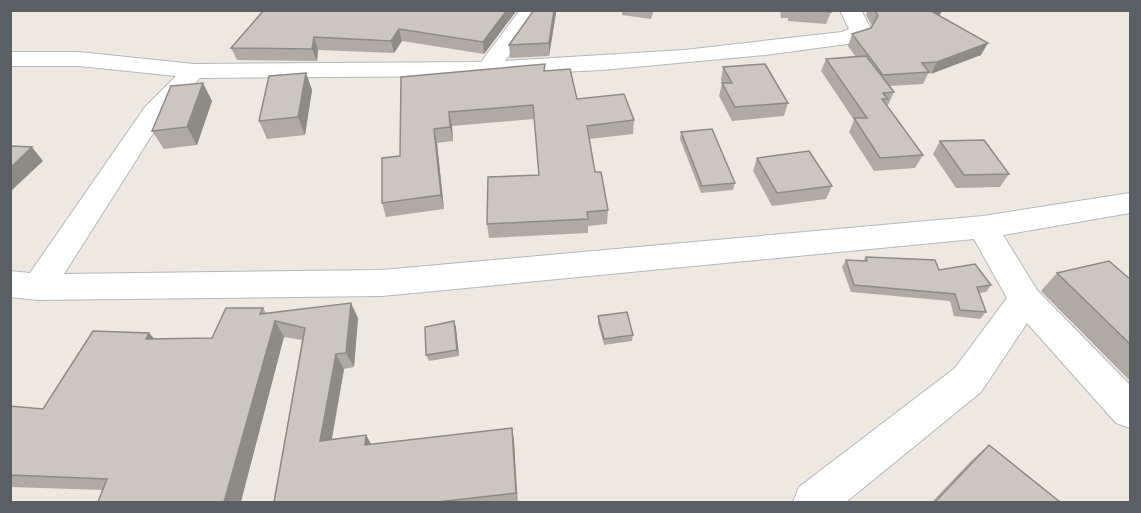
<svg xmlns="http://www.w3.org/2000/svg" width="1141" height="513" font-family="'PT Sans Narrow',sans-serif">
<rect width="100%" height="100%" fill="#eee9e0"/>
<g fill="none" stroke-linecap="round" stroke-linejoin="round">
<g stroke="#b4b8bd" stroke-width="2">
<path id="minor" d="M520 10H541L505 61 684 50 842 32 849 29 840 10H861L871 29 864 39 854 43 765 55 602 70 495 75 486 78 478 76 200 78 164 116 64 274 382 270 983 216 1130 193V213L1003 235 1037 290 1130 385V428L1116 423 1027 323 981 392 846 502H793L799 487 955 368 1007 298 974 239 382 296 38 300 10 297V271L30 273 145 107 176 76 79 66H10V52H79L194 64 481 62Z"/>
</g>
<use href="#minor" fill="#fff" fill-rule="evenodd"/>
</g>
<path fill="#afaaa4" d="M330 10H517L484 54 402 41 394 53 318 50 317 61 237 60 231 48Z
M622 10H654L651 19 622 15Z
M780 10H830L831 12 826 24 788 21V18H781Z
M868 10H942L939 16 981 55 928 74 923 84 890 86 894 92 888 105H886L923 155 915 168 874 171 849 132 854 120 821 71 826 59 855 56 848 46 852 34 871 28 872 26 866 15Z
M556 13 549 56 510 58 509 45Z
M723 67 788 103 784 116 732 121 719 96 722 83 721 80Z
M545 71 577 99 634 120 633 134 589 139 595 172 608 210 607 224 588 226V233L489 238 487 224 539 175 534 119 452 126 453 141 437 143 444 209 386 217 382 203 400 156 401 77Z
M306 73 312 90 305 135 267 139 259 121Z
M212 101 197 145 164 149 152 131Z
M681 132 735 183 733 190 701 193 680 139Z
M940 141 1009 174 1000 187 956 188 933 154Z
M757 158 832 186 826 199 772 206 753 171Z
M866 257 939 270 991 285 986 292 979 293 986 312 980 319 954 316 950 301 851 292 842 267 846 260 863 261Z
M1057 273 1131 280V382L1041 291Z
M263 308 266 313 358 318 354 367 344 369 332 439 366 435 371 444 512 428 514 441 518 502H274L302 340 284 337 103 490 10 487V406L43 409 212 338Z
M598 316 633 335 632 341 604 345 598 323Z
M454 321 456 328 459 356 429 361 426 355Z
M989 445 1060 502H932L972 460Z"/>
<path fill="#8e8b86" d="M507 10H517L484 54 483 42Z
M554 10H556V13L549 56V43Z
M933 10H942L938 19 931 11Z
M399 29 402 41 394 53 391 41Z
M314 37 318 50 317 61 312 49Z
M988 43 981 55 931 74 937 62Z
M306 73 312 90 305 135 298 117Z
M203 83 212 101 197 145 187 127Z
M449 112 452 126 453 141 450 127Z
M434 129 437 143 444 209 441 195Z
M32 147 43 161 10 192V168Z
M351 303 358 318 354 367 346 353Z
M275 321 284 337 241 502H224Z
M454 321 456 328 459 356 457 350Z
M149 333 163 348 146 339Z
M336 354 344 369 329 454 320 441Z
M512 428 514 441 517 502 516 493Z
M366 435 373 448 365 445Z"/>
<path fill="#cbc6bf" stroke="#8e8b86" stroke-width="1.5" d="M264 10 330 11 507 10 483 42 399 29 391 41 314 37 312 49 231 48Z
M534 10H554L549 43 509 45Z
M814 10H830L831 12Z
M875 10H933L931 11 988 43 937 62 922 63 929 72 883 75 852 34 871 28 878 16Z
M866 56 894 92 883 93 888 99H882L923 155 880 158 854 118H867L826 59Z
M545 64 544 71 570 69 577 99 624 94 634 120 587 126 595 172H601L608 210 587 212 588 219 487 224 488 177 539 175 533 105 449 112 450 127 434 129 441 195 382 203V158L400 156 401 77Z
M765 64 788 103 735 107 722 83H732L723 67Z
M306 73 298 117 259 121 269 76Z
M203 83 187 127 152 131 171 86Z
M712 129 735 183 702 186 681 132Z
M984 140 1009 174 964 175 940 141Z
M10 146 32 147 10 168Z
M809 151 832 186 777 193 757 158Z
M866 257 935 260 939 270 975 264 991 285 977 287 986 312 960 310 955 294 854 285 846 260 867 261Z
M1109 261 1131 280V345L1057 273Z
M351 303 346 353 336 354 320 441 366 435 365 445 512 428 516 493 437 502H274L305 328 275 321 224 502H98L107 479 10 475V406L43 409 93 331 149 333 146 339 212 338 226 308H263L260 314Z
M627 312 633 335 604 339 598 316Z
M454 321 457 350 426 355 425 327Z
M989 445 1060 502H935Z"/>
<rect width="1141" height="513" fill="none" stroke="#595f63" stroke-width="24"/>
</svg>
